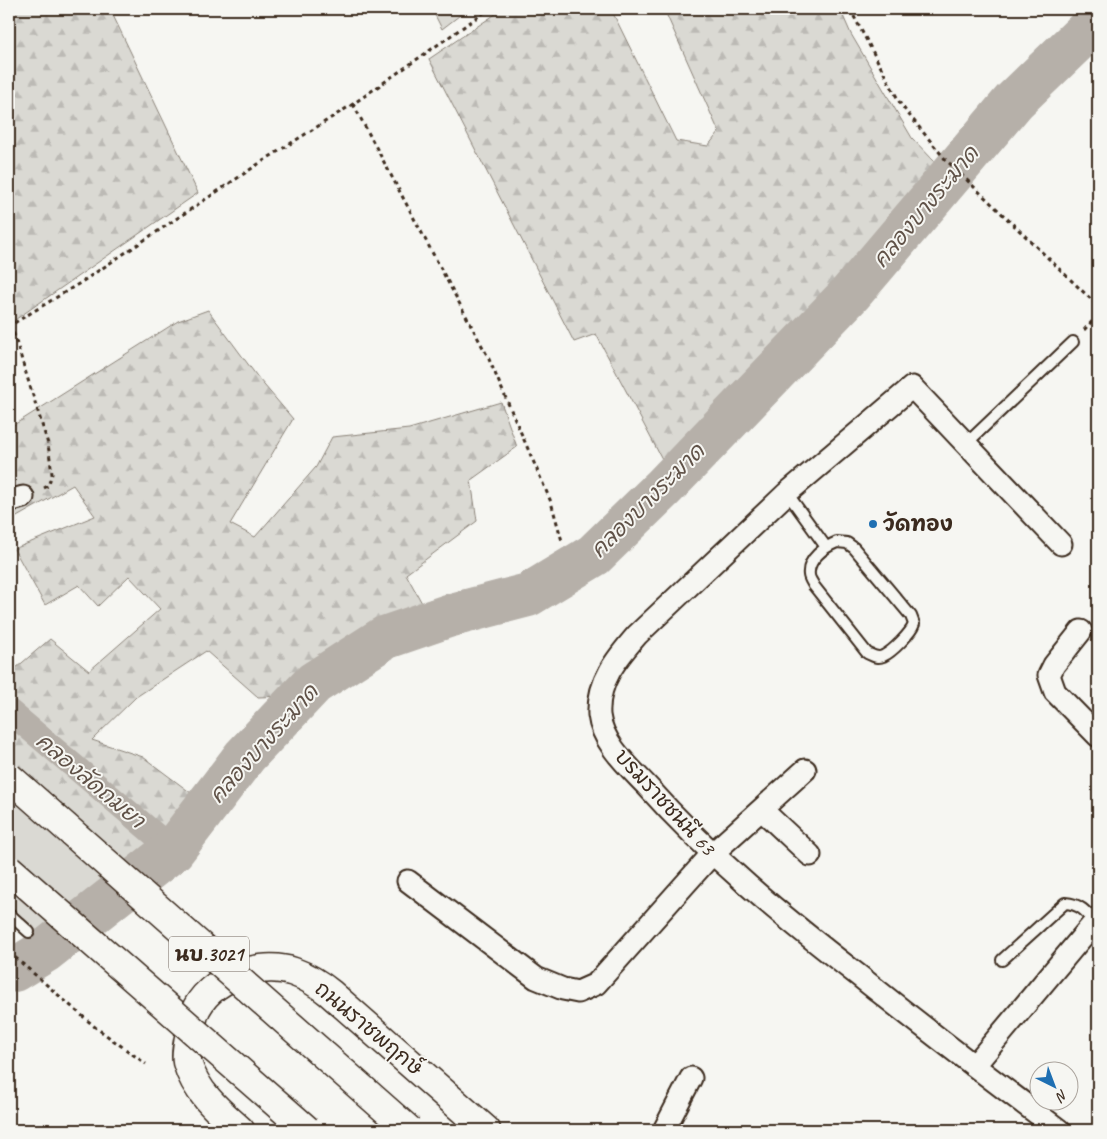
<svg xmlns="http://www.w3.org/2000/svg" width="1107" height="1139" font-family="Caveat,'Playpen Sans Thai',sans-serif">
<defs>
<pattern id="forest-firs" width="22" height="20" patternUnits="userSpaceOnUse" patternTransform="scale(1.25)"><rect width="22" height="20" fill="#dad9d3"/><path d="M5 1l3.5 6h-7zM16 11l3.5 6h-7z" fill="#bcbab5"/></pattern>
<pattern id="wetland-marsh" width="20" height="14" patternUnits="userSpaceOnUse" patternTransform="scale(1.25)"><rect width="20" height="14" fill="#dad9d3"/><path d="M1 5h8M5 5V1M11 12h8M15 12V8" fill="none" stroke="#bcbab5"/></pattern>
</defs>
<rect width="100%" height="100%" fill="#f6f6f2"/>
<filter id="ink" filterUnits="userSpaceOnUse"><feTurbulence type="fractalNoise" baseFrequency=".02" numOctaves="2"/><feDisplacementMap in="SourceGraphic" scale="10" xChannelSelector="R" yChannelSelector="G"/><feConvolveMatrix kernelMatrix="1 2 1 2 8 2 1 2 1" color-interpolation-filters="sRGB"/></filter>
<g filter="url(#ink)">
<path fill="#dad9d3" stroke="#8a8278" d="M9 766 131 869 46 940 9 905Z"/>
<path fill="url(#forest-firs)" stroke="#8a8278" d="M9 9H110L198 193 9 324Z
M503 9H611L676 141 708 146 719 132 664 9H840L851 34 912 138 956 184 706 456 689 438 662 459 596 334 574 342 429 59Z
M208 310 259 379 293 419 230 524 255 537 316 467 332 437 409 429 501 402 517 447 471 480 477 521 406 574 423 605 315 672 287 696 258 697 206 651 136 697 92 740 143 757 195 796 172 831 131 869 9 766V674L50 639 89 671 160 609 129 576 98 606 79 585 45 605 14 549 95 516 73 485 15 518 9 482V428L178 321Z"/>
<path fill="url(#wetland-marsh)" stroke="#8a8278" d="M432 9H468L442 29Z"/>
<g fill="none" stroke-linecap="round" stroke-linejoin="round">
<path stroke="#b6b0a9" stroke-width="25" d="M9 711 173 850"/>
<path stroke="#b6b0a9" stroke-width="44" d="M9 971 14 970 45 951 173 850 245 756 314 683 384 638 448 616 528 595 594 555 664 487 851 293 1014 101 1098 20"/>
<g stroke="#3b2a1e" stroke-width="14">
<path id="service" d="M966 444 1073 342
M787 493 826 547
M837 542 847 543 854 548 911 616 914 624C911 633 892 652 883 656 877 659 872 655 867 653L814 586C812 582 809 578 809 575 807 559 825 547 837 542Z
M9 914 29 932
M1002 960 1065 903C1080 904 1086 911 1095 923"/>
</g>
<g stroke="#3b2a1e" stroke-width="25">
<path id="minor" d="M9 501 23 497
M1081 631 1054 665 1049 675 1055 692 1098 736
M762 810 810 855
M408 881 536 978 563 989 578 992 596 984 712 854 805 770
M974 1066 1098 918
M664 1130 691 1078
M1059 1130C991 1079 924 1028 858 975 783 917 710 857 647 786 629 767 602 743 599 715 597 682 617 658 637 635L787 493 912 387 1061 544"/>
</g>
<g stroke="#3b2a1e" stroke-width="31">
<path id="secondary" d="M240 1130C218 1111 195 1091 187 1062 185 1053 189 1038 191 1028 192 1024 193 1018 194 1014 208 978 260 960 294 972 308 977 319 984 330 993L486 1130"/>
</g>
<path stroke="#3b2a1e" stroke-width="3" stroke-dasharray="4 4" stroke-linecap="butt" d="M850 9 901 105 945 159 1098 306
M353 104 488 357 551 502 562 541
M9 314 11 325
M1084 330 1098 315
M44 488 48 486 52 474 48 444 11 325 80 283 263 161 353 104 489 9
M9 952 95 1027 146 1064"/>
<use href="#service" stroke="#f6f6f2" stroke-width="10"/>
<use href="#minor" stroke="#f6f6f2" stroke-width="21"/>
<use href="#secondary" stroke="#f6f6f2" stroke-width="28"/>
<g stroke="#3b2a1e" stroke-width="31" stroke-linecap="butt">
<path id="primary-bridge" d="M9 777 409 1130
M9 869 307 1130"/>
</g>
<use href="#primary-bridge" stroke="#f6f6f2" stroke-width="28"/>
</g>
</g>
<circle fill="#1f6fb2" stroke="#f6f6f2" stroke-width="2" cx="873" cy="524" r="5"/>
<g text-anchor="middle" stroke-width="4" stroke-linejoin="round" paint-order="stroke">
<rect fill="#f6f6f2" stroke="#73675e" stroke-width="1" x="169" y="936.5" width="80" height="35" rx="4"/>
<g font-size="20" font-weight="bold" fill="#3b2a1e">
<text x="209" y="961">นบ.3021</text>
</g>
<g font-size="21" font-weight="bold" fill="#3b2a1e" stroke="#f6f6f2" text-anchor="start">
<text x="883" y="531">วัดทอง</text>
</g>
<g font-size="21" fill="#3b2a1e" stroke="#f6f6f2">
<text transform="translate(665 802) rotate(47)" y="7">บรมราชชนนี 63</text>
<text transform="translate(369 1028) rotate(40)" y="7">ถนนราชพฤกษ์</text>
</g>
<g font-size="22" font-style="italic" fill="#605248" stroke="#f6f6f2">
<text transform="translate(925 206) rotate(-50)" y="8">คลองบางระมาด</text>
<text transform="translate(647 500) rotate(-45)" y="8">คลองบางระมาด</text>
<text transform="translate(263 743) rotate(-48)" y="8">คลองบางระมาด</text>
<text transform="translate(91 780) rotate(40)" y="8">คลองลัดถมยา</text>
</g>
</g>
<rect width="1107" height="1139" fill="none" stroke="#f6f6f2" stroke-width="30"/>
<rect x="15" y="15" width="1077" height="1109" fill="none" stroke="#3b2a1e" stroke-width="2" filter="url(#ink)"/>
<g transform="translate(1054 1086) rotate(138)"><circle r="24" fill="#f6f6f2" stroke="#aba49d"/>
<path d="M0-4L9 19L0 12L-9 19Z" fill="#1f6fb2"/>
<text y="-8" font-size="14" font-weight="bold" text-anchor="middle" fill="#3b2a1e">N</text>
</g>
</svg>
